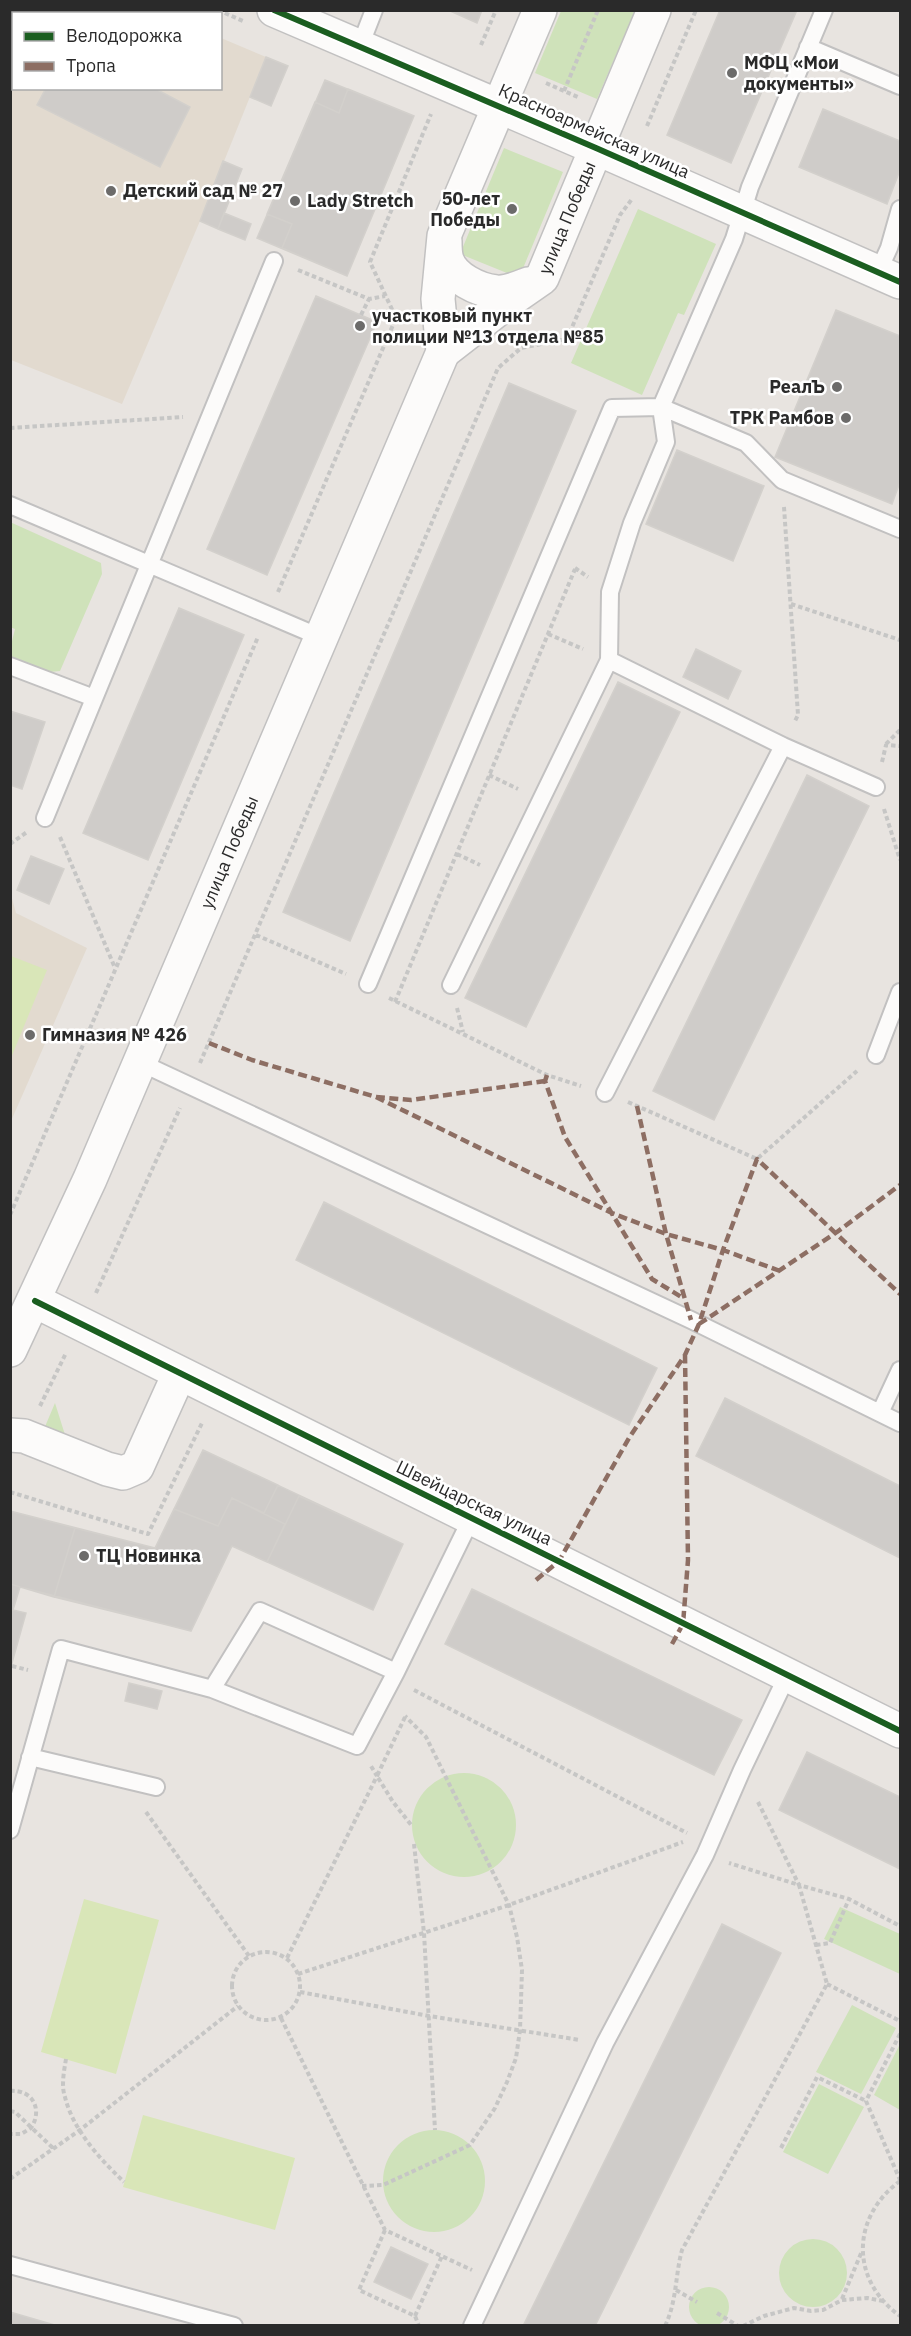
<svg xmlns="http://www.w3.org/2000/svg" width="911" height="2336" font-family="'IBM Plex Sans',sans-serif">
<rect width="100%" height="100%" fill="#e8e4e0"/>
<path fill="#e2dacf" d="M32 10H156L163 13H30Z
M221 38 266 57 200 221 122 404 11 360 10 51 13 45 14 88H220Z
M10 891 16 913 87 948 11 1121Z"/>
<path fill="#cfe2ba" d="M561 11H635L597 99 535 73Z
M504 148 563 172 519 278 460 254Z
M638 209 716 244 684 315 678 313 642 395 571 363Z
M10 522 101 563 102 574 60 671 50 672 15 660 11 656V645L15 629 10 627Z
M55 1403 66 1438 44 1429Z
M412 1825a52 52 0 1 1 104 0a52 52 0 1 1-104 0Z
M840 1907 900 1934V1974L824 1939Z
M852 2005 896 2028 861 2094 816 2072Z
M900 2044V2110L874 2095Z
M819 2084 864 2107 828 2174 783 2152Z
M383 2181a51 51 0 1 1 102 0a51 51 0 1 1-102 0Z
M779 2273a34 34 0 1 1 68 0a34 34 0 1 1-68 0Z
M689 2307a20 20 0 1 1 40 0a20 20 0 1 1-40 0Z"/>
<path fill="#d9e6b8" d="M11 956 47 970 11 1058Z
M84 1899 159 1920 116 2074 41 2052Z
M143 2115 295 2158 275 2230 123 2187Z"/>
<path fill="#cfccc9" stroke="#d3d0cc" stroke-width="1.5" d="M448 10H482L477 23Z
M720 10H797L731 163 667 135Z
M266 57 288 66 271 106 250 97Z
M325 80 414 116 347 276 257 238Z
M46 88H154L190 107 160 167 37 105Z
M348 89 414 116 347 276 282 248 292 224 267 214 315 102 339 113Z
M823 109 900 141V170L887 204 799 167Z
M223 161 242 169 218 229 200 221Z
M224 213 251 224 245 240 218 229Z
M316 296 377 322 267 575 207 549Z
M836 310 900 336V482L892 504 775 457Z
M509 383 576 411 350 941 283 912Z
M677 450 764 486 733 561 646 524Z
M179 608 244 635 148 860 83 833Z
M696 649 741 671 728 699 683 677Z
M618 682 680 712 526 1027 465 998Z
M10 711 45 722 22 789 10 785Z
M807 775 869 806 714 1120 653 1091Z
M31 856 64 869 49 904 17 890Z
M324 1202 657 1368 629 1425 296 1260Z
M725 1398 900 1486V1558L696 1456Z
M203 1450 278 1485 264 1513 232 1498 218 1526 174 1509Z
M203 1450 403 1544 373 1610 232 1546 191 1631 20 1587 13 1610 26 1613 10 1670V1511L155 1548Z
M299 1496 403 1544 373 1610 267 1562Z
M232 1498 285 1524 267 1562 232 1546 191 1631 54 1597 75 1528 155 1548 174 1509 218 1526Z
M10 1511 75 1528 54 1597 10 1584Z
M472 1589 742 1720 714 1775 445 1644Z
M129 1683 162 1691 157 1709 125 1701Z
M807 1752 900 1797V1869L779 1810Z
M722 1924 781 1953 595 2326H523Z
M391 2247 428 2264 411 2299 374 2282Z
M10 2312 58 2326H10Z"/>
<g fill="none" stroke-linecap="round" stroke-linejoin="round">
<g stroke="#c2c1c1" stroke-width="20">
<path id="lane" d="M824 10 750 187 734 239 661 407 666 442 632 523 610 592 609 660 783 746 876 787
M360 46 374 10
M808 47 900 86
M878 272 889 248 900 209
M10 505 320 637
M10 666 94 698
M45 818 274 261
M368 984 612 408 661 407 746 443 782 480 900 529
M451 985 609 660
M876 1055 900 992
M139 1062 691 1320 900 1423
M605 1093 783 746
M880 1413 900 1370
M212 1689 260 1611 396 1672
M30 1757 156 1787
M10 1830 61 1649 212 1689 357 1746 396 1672 471 1519
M10 2265 234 2326
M472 2326 605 2043 705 1855 742 1770 787 1676"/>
</g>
<g stroke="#c2c1c1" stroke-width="36">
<path id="street" d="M274 10 596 148 900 282
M10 1435 24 1436 107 1469 123 1473 137 1467 179 1374"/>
</g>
<g stroke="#c2c1c1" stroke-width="36">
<g id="secondary">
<path d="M445 241C445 247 445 254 447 260 453 278 478 290 496 292 507 293 518 288 528 284"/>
<path id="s1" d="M443 352 506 303 542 278 654 10"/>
<path d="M35 1301 900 1731"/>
<path id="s2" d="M10 1350 90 1179 443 352 438 299 444 236 540 10"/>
</g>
</g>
<path stroke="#c6c6c5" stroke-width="4" stroke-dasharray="4.5 3" stroke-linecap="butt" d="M218 10 243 21
M481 45 496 10
M546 83 580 98
M564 91 598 10
M647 126 696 10
M298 270 369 299 385 296
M361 315 369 299
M10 428 183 417
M784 507 798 715 794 723
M575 568 588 577
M278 592 396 318 370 262 431 114
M791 604 900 640
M548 634 583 649
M886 744 900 730
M882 762 886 745 900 746
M489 775 518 789
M884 809 900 860
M60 837 115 968
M10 844 27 832
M457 854 480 865
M256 935 346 974
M389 998 547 1075 581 1086
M395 1002 575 569
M457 1008 463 1032
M200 1063 498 368 521 348 567 339 620 215 632 199
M628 1102 757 1159 857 1071
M10 1215 258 637
M96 1293 180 1108
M40 1406 66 1353
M10 1492 148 1534 203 1421
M12 1666 28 1670
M414 1690 687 1833
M405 1717 377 1776 393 1802 412 1826
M758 1802 799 1885 849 1899 900 1926
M146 1812 249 1956
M414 1844 424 1933 435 2130
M816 1945 830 1943 849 1899
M232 1986a34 34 0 1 1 68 0a34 34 0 1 1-68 0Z
M287 1958 377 1776 371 1766
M298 1974 509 1905 683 1842
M827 1984 900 2021
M300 1992 429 2016 580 2040
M281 2018 385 2230 472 2270
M900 2034 866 2101 900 2180
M66 2059C64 2071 61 2086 65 2097 73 2130 100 2159 124 2182
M10 2091C33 2089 43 2110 31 2128L21 2134H10
M10 2111 15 2112 54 2149
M781 2148 817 2077 866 2101
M10 2179 80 2130 238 2006
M900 2181C851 2217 850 2280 900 2316
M362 2186 383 2185 470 2145 495 2108 507 2082 516 2058 520 2030 522 1970 517 1937 509 1905 426 1737 405 1716
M385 2230 359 2290 415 2316 419 2326
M676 2290 697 2302
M842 2299 862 2251
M717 2313 738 2326
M415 2316 442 2256
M665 2326C677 2301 675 2276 682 2250L827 1984 799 1885 729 1863
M743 2326 764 2316 794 2308 811 2311 823 2310 842 2300 867 2298 883 2301"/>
<use href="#lane" stroke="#fcfbfa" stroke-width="16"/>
<use href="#street" stroke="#fcfbfa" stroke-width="33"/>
<use href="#secondary" stroke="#fcfbfa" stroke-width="33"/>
<path stroke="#8d6e63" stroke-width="4.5" stroke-dasharray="9 4.5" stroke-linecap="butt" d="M209 1043 252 1060 376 1097 411 1100 545 1081
M547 1075 545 1081 565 1137 652 1279 683 1298
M376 1097 612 1213 666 1234 723 1250 780 1271
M637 1106 666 1234 691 1320
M699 1324 837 1232 900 1185
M536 1580 559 1561 629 1438 685 1355 699 1324 723 1250 757 1159 900 1294
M672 1644 683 1624 688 1560 685 1355"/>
<g stroke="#fff" stroke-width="10">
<path id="cycleway" d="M274 10 596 148 900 282
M35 1301 900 1731"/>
</g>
<use href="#cycleway" stroke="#1b5e20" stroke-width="6"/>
</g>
<g fill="#6c6b6a" stroke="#fff" stroke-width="2">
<circle cx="732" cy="73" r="6"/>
<circle cx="111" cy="191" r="6"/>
<circle cx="295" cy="201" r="6"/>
<circle cx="512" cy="209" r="6"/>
<circle cx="360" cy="326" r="6"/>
<circle cx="837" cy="387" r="6"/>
<circle cx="846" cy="418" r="6"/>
<circle cx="30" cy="1035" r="6"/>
<circle cx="84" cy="1556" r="6"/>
</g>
<g text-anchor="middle" stroke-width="5" stroke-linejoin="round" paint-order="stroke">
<g font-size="18" font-weight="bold" fill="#2a2a2a" stroke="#fff" text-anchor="start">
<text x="744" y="69">МФЦ «Мои<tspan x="744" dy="21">документы»</tspan></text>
<text x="123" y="197">Детский сад № 27</text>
<text x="500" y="205" text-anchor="end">50-лет<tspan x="500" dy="21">Победы</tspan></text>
<text x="307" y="207">Lady Stretch</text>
<text x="372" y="322">участковый пункт<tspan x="372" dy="21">полиции №13 отдела №85</tspan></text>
<text x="825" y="393" text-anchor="end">РеалЪ</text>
<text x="834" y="424" text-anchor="end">ТРК Рамбов</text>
<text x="42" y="1041">Гимназия № 426</text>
<text x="96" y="1562">ТЦ Новинка</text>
</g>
<g font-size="18" fill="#2a2a2a" stroke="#fff">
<text transform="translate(594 131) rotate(24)" y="6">Красноармейская улица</text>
<text dy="6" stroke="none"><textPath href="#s1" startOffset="189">улица Победы</textPath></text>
<text dy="6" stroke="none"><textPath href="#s2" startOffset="544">улица Победы</textPath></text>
<text transform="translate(474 1503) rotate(26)" y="6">Швейцарская улица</text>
</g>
</g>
<rect width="911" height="2336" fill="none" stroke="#2a2a2a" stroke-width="24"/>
<rect x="12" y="12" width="210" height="78" fill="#ffffff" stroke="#aaaaaa" stroke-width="1.5"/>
<rect x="24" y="32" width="30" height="9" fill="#1b5e20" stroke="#aaaaaa" stroke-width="1.5"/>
<text x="66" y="42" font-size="18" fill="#2a2a2a">Велодорожка</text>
<rect x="24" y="62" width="30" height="9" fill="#8d6e63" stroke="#aaaaaa" stroke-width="1.5"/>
<text x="66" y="72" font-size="18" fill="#2a2a2a">Тропа</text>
</svg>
